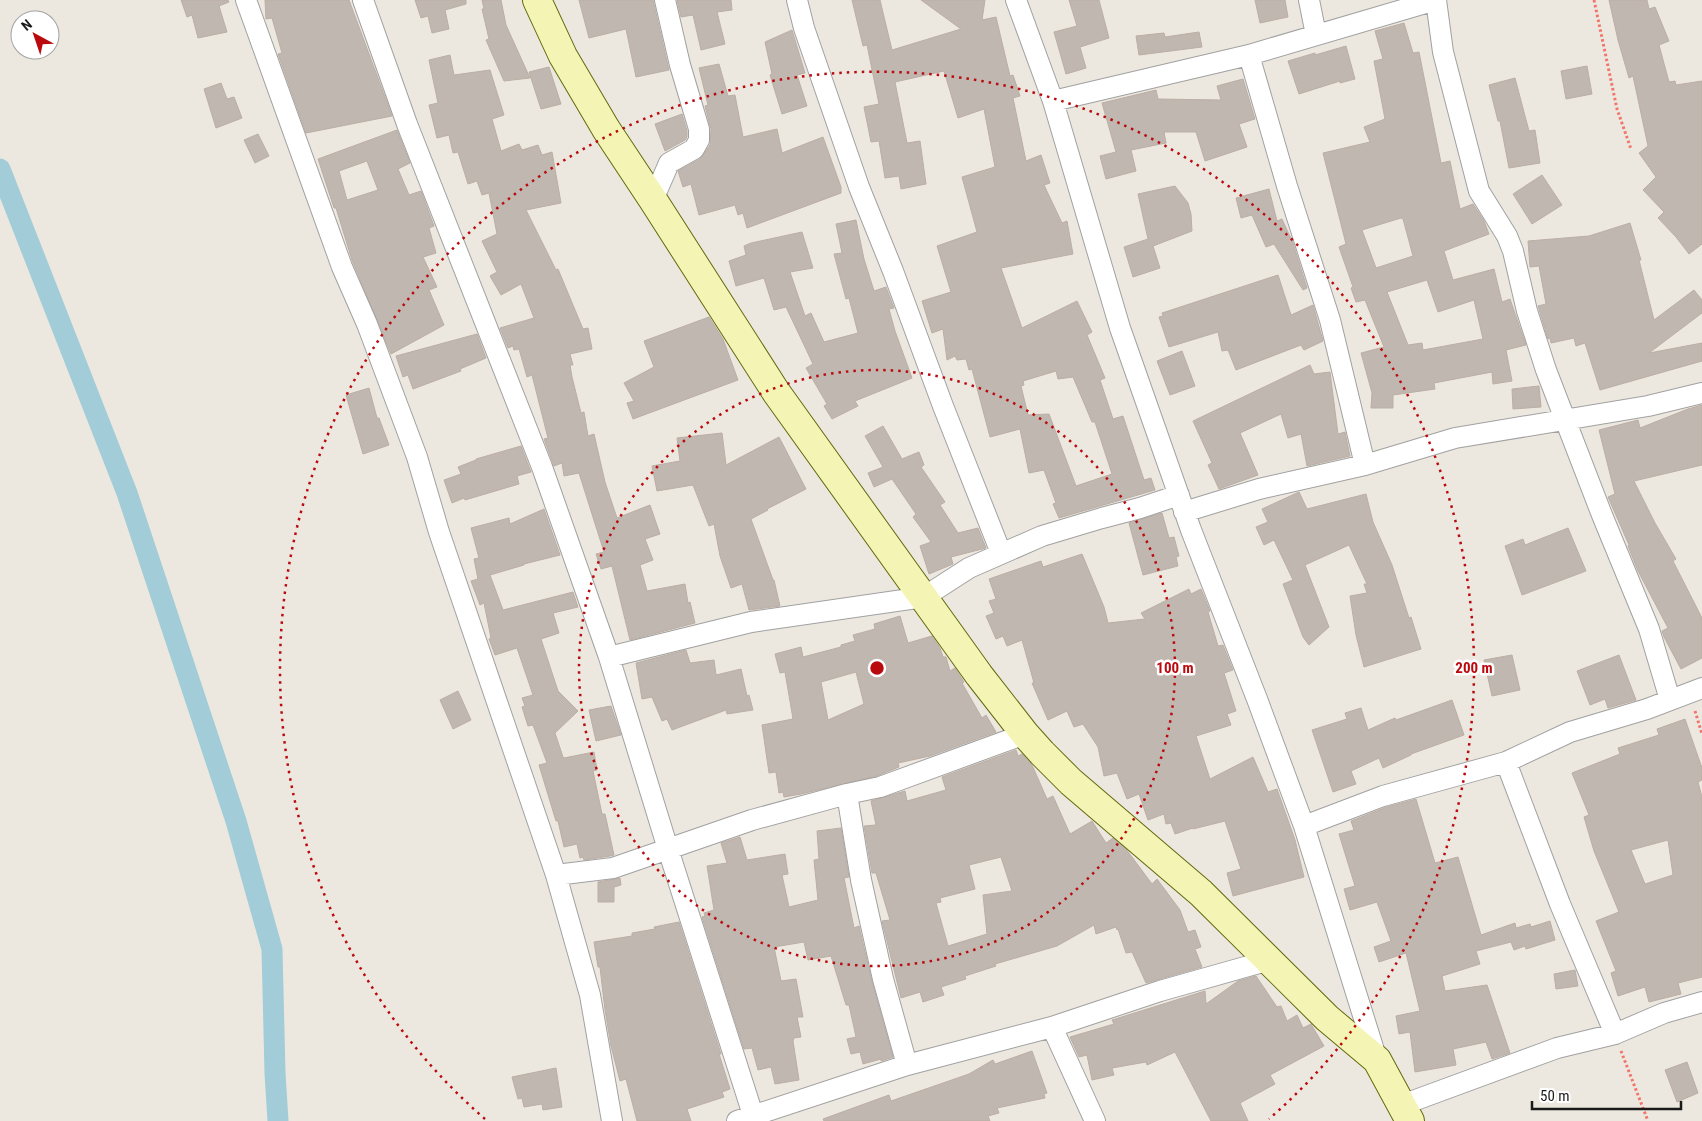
<svg xmlns="http://www.w3.org/2000/svg" width="1702" height="1121" font-family="'Roboto Condensed',sans-serif">
<rect width="100%" height="100%" fill="#ece8e0"/>
<g fill="none" stroke-linecap="round" stroke-linejoin="round">
<path stroke="#a2cdd8" stroke-width="21" d="M0 169 127 493 236 821 272 949 275 1073 278 1121"/>
</g>
<path fill="#c0b7b0" stroke="#bcaea4" fill-rule="evenodd" d="M181 0H228L229 2 219 6 227 32 198 38 192 15 187 17Z
M265 0H349L392 116 306 133 278 54 282 53 272 18 266 19Z
M415 0H466V4L445 10 449 29 432 33 428 16 421 18Z
M482 0H501L506 25 530 78 504 81 486 40 489 39 482 9H484Z
M579 0H653L669 70 636 77 626 29 589 38Z
M677 0H731L732 10 717 12 725 44 701 50 693 15 681 17Z
M852 0H880L892 50 961 29 921 0H985L982 20 996 17 1010 76 1013 75 1020 96 1013 98 1026 161 1041 155 1050 183 1044 185 1062 223 1067 221 1073 254 1001 268 1022 328 1077 301 1092 332 1087 335 1105 378 1100 380 1113 419 1123 416 1144 480 1151 478 1155 490 1059 518 1053 504 1056 503 1044 470 1029 473 1020 429 990 437 972 369 969 370 966 359 957 360 955 356 947 360 943 329 932 333 922 301 951 292 937 246 977 232 962 177 995 167 984 109 958 118 944 71 895 82 907 143 920 141 926 184 901 189 899 176 885 178 879 141 871 142 864 107 879 104 867 45 863 46ZM1056 371 1058 379 1073 377 1092 422H1095L1112 474 1076 486 1049 414 1028 415 1021 386 1024 385 1023 381Z
M1069 0H1099L1109 38 1080 47 1086 68 1066 74 1054 32 1077 26Z
M1255 0H1285L1288 17 1260 23Z
M1609 0H1647L1649 9 1655 7 1669 41 1659 45 1669 82 1675 81 1676 85 1702 81V244L1689 254 1676 237 1658 218 1664 212 1643 190 1656 177 1639 153 1648 146 1633 76 1629 78 1618 40Z
M1404 23 1413 53 1419 52 1441 163 1450 161 1460 209 1473 204 1484 221 1489 234 1444 251 1453 280 1494 269 1502 302 1510 299 1526 345 1506 350 1512 381 1493 384 1492 372 1434 383 1435 389 1393 395V408H1371L1372 393 1361 353 1384 347 1365 300 1356 302 1351 288 1353 287 1339 247 1346 244 1323 153 1370 142 1364 127 1385 119 1374 61 1383 59 1375 31ZM1401 218 1403 219 1413 256 1376 268 1362 230ZM1427 280 1438 312 1474 300 1483 339 1423 350 1422 343 1408 345 1387 292Z
M792 30 805 73 797 75 807 106 782 114 770 75 772 74 765 42Z
M1199 32 1202 47 1139 55 1136 36 1164 33 1165 37Z
M1346 46 1355 79 1340 83V81L1299 94 1288 61 1315 53V55Z
M450 55 454 75 490 70 504 115 492 119 501 151 519 144 522 150 538 145 542 155 552 152 561 203 526 210 556 270 558 269 583 329 588 328 592 349 570 354 573 365H570L572 377 581 413 584 412 588 436 594 434 605 482 617 518 650 505 660 534 645 539 653 560 640 565 647 591 685 584 688 603 690 602 695 623 630 640 612 566 601 569 596 554 604 552 579 473 564 476 562 463 554 466 544 439 548 438 532 375 527 377 519 349 514 350 513 346 508 348 500 328 534 318 521 284 501 295 490 276 497 272 482 241 497 234 489 193 482 195 477 181 468 184 458 152 453 153 449 135 437 138 429 105 438 103 429 60Z
M719 64 728 96 735 95 743 137 777 129 782 153 823 137 841 187V193L747 228 743 213 738 215 735 205 699 215 691 184 683 187 678 171 700 159 710 145 711 129 705 106 708 105 699 68Z
M1587 66 1592 94 1566 99 1561 71Z
M549 67 561 104 541 109 529 72Z
M1515 78 1529 131 1535 130 1540 163 1509 168 1500 121H1498L1489 85Z
M1243 79 1255 119 1239 124 1247 147 1205 161 1196 132H1164L1166 143 1131 150 1136 171 1106 179 1100 156 1116 152 1102 103 1156 90 1158 99 1221 100 1217 86Z
M221 83 227 99 234 97 242 118 216 128 204 89Z
M682 114 687 131V137L685 140 665 151 655 124Z
M397 130 410 163 398 169 409 195 421 191 434 226 429 228 436 253 423 257 437 287 429 290 444 325 391 354 352 260 336 208H334L318 159ZM367 161 378 190 347 200 339 171Z
M258 134 269 156 255 163 244 140Z
M1542 175 1562 205 1532 224 1513 194Z
M1175 186 1188 203 1191 214 1192 231 1153 246 1160 268 1133 277 1124 247 1148 239 1138 194Z
M1269 189 1277 221 1282 219 1293 243 1307 288 1303 290 1274 244 1266 247 1252 215 1241 218 1236 198Z
M856 220 864 259 874 291 886 287 894 308 889 309 895 331 912 378 855 401 858 406 832 419 824 406 827 404 806 368 813 364 786 307 774 310 764 278 736 286 729 261 746 255 744 246 751 243 802 232 813 268 790 272 805 316 811 313 824 342 858 333 849 298 846 299 834 254 842 253 836 224Z
M1630 223 1641 260H1639L1654 320 1694 290 1702 300V313L1649 353 1702 343V361L1600 390 1585 343 1576 346 1574 338 1551 343 1550 338 1548 339 1538 306 1546 304 1539 266 1530 267 1528 241 1589 236Z
M1278 275 1291 315 1313 305 1323 341 1304 350 1301 345 1236 370 1228 350 1222 351 1218 332 1169 347 1159 317 1163 316 1162 313Z
M709 317 723 339 738 380 633 419 627 403 634 401 624 383 654 367 644 341Z
M477 334 486 358 460 369 461 371 413 389 408 375 403 377 396 356Z
M1182 351 1195 386 1170 395 1157 361Z
M1310 365 1314 374 1330 372 1338 434 1345 432 1350 456 1307 466 1301 434 1288 438 1281 414 1240 433 1258 475 1219 489 1208 465 1212 463 1193 421Z
M1539 386 1541 407 1513 409 1512 389Z
M369 388 377 418H379L389 445 363 454 346 395Z
M1702 405V465L1634 481 1655 523 1676 559 1673 561 1702 618V658L1681 669 1664 637 1662 631 1668 628 1638 571 1628 546 1629 545 1608 497 1615 494 1599 430 1638 420 1640 428 1688 409Z
M883 426 902 459 919 452 924 465 921 467 945 502 940 505 958 533 978 528 986 548 951 557 953 564 929 574 920 546 931 542 913 517 916 514 892 479 874 487 868 473 883 467 865 436Z
M722 433 726 465 779 437 806 489 767 509 768 510 751 519 773 580H774L780 606 749 610 742 584 731 588 720 556 714 524 709 526 693 485 657 491 652 466 680 461 677 438Z
M521 446 531 472 517 476 519 484 465 500 464 498 452 503 444 480 461 474 458 467 476 460V459Z
M1299 492 1307 509 1366 494 1373 522 1392 565 1409 618 1411 617 1421 649 1364 667 1356 635 1350 596 1367 593 1364 584H1367L1349 545 1305 565 1329 627 1309 645 1303 637 1283 584 1293 580 1274 540 1264 545 1256 527 1268 522 1262 509Z
M544 509 560 555 524 564V565L490 575 503 610 573 592 578 607 553 613 559 633 541 639 558 691 578 711 555 733 563 757 564 758 594 752 597 770 593 771 602 814H605L614 855 610 856 584 860 583 857 580 858 577 844 564 847 558 821H556L539 765 547 763 533 725 528 726 522 707 525 706 522 698 533 695 517 648 495 655 489 639 491 638 484 603 480 605 471 581 478 579 474 559 479 558 471 528 509 518 510 524Z
M1162 513 1169 538 1174 537 1179 556 1176 557 1178 566 1143 575 1129 523Z
M1568 528 1586 571 1522 595 1505 546 1523 539 1525 545Z
M1082 554 1104 607 1108 623 1145 619 1141 613 1189 589 1191 594 1201 589 1210 611 1208 612 1218 646 1223 645 1233 670 1224 673 1236 711 1227 714 1231 725 1196 736 1210 779 1253 757 1268 792 1277 789 1295 840 1304 877 1233 896 1227 873 1241 869 1225 821 1193 829V828L1175 834 1171 823 1166 824 1164 814 1148 820 1139 794 1127 799 1117 773 1104 776 1098 747 1083 724 1074 727 1067 711 1048 720 1032 683H1034L1022 640 1007 646 1003 636 996 639 986 616 994 613 989 601 996 599 989 579 1041 561 1043 567Z
M900 616 908 643 932 636 940 648 943 657H946L950 671 955 668 964 682 962 683 982 718 986 715 996 732 930 756 898 763 899 767 877 776 801 794 784 797 783 792 779 793 776 772 769 773 762 725 793 719 785 672 780 673 775 654 801 647 803 657 841 647V645L855 641 853 635 875 629 874 624ZM856 672 864 704 828 720 821 682Z
M686 650 690 663 714 660 716 675 741 669 747 696 749 695 753 710 727 714 726 710 672 730 667 719 662 721 652 697 642 699 636 663Z
M1512 655 1520 690 1492 696 1484 660Z
M1619 655 1636 700 1608 708 1605 699 1590 705 1577 671Z
M458 691 471 720 453 729 440 700Z
M1452 700 1464 735 1411 754V755L1383 768 1379 758 1351 771 1356 784 1333 792 1312 730 1347 719 1345 713 1361 708 1368 730 1395 718 1396 720Z
M611 706 621 735 596 741 589 710Z
M1685 719 1702 768V780L1698 782 1702 797V977L1678 983 1681 994 1649 1002 1645 987 1618 996 1611 973 1616 971 1596 921 1619 912 1594 851 1584 817 1589 815 1572 773 1620 754 1618 748 1659 735 1657 729ZM1668 840 1673 875 1645 884 1631 850Z
M1016 750 1018 756 1022 754 1032 765 1047 799 1053 796 1070 834 1092 821 1106 843 1113 838 1126 849 1152 884 1157 879 1180 910 1188 932 1195 930 1201 947 1195 949 1202 967 1146 983 1132 952 1126 953 1118 929 1117 930 1116 927 1096 934 1094 925 1057 946 995 964 996 966 965 976 966 979 941 987 944 995 923 1002 920 992 901 998 882 921 890 920 876 873H872L864 826 876 825 871 801 905 791 907 801 946 790 942 777ZM1001 857 1012 891 983 895 987 934 948 946 936 903 941 902 940 898 975 889 969 865Z
M1416 799 1435 863 1458 857 1481 935 1515 923 1516 928 1530 924 1531 927 1550 921 1555 940 1526 949 1525 946 1514 950 1511 942 1476 951 1480 964 1442 976 1445 991 1487 985 1510 1053 1492 1059 1486 1042 1453 1049 1456 1065 1415 1072 1410 1032 1399 1034 1396 1016 1420 1011 1406 953 1379 962 1374 947 1391 941 1377 902 1350 910 1344 889 1355 886 1339 834 1354 830 1351 821 1387 807Z
M841 828 849 877 844 878 854 928 859 926 872 982 893 1057 881 1061V1059L863 1064 860 1052 851 1054 847 1039 856 1037 849 1005H846L831 956 808 960 804 942 774 947 781 981 796 979 803 1017H797L801 1037 794 1038 793 1041 799 1080 775 1084 771 1067 758 1070 752 1048 744 1049 702 917 705 916 704 913 714 910 707 866 727 863 721 843 740 837 747 860 785 854 788 874 782 875 789 907 818 900 814 860 819 859 817 831Z
M620 878 621 885 614 887V902H598V882Z
M679 922 721 1054H719L730 1089 722 1092 724 1097 687 1109 691 1121H637L626 1079 620 1081 611 1046 605 1010 600 967H598L594 942 632 936V933L655 929 654 927Z
M1575 970 1578 986 1556 989 1554 974Z
M1256 976 1277 1007 1281 1006 1287 1021 1297 1015 1303 1028 1311 1024 1324 1046 1270 1075 1275 1084 1240 1103 1248 1121H1211L1175 1052 1147 1065 1146 1062 1112 1068 1114 1075 1092 1080 1087 1055 1079 1057 1070 1037 1114 1024 1112 1020 1205 991 1206 1004 1238 981Z
M1032 1051 1047 1093 1044 1094 1045 1098 997 1108 999 1113 988 1116 990 1121H824L823 1119 889 1095 891 1101 969 1074 993 1060 995 1064Z
M1687 1062 1698 1093 1677 1102 1665 1070Z
M556 1068 562 1107 543 1110 542 1104 524 1107 522 1098 518 1099 512 1077Z"/>
<g fill="none" stroke-linecap="round" stroke-linejoin="round">
<g stroke="#a1a1a1" stroke-width="22">
<path id="street" d="M246 0 342 267 367 324 417 457 439 532 556 875 590 995 612 1121
M363 0 407 124 542 467 609 657 668 849 753 1115
M797 0 804 28 859 187 893 271 943 406 1001 553
M1016 0 1053 101 1120 328 1191 530 1257 699 1304 826 1377 1060
M1309 0 1316 35
M1436 0 1443 52 1479 191 1507 236 1513 251 1527 311 1546 370 1602 515 1649 629 1670 700
M1249 55 1287 186 1330 320 1365 465
M1053 101 1249 55 1436 0
M653 200 669 163 694 149 699 140V129L680 65 665 0
M1184 512 1259 489 1365 465 1455 438 1648 406 1702 393
M609 657 751 622 924 597 969 568 1042 536 1102 518 1140 508 1179 495
M1506 762 1560 904 1615 1034
M1304 826 1383 796 1506 762 1570 732 1647 709 1702 688
M556 875 613 868 752 820 847 794
M1052 1027 1095 1121
M907 1065 883 979 861 880 847 794 880 787 1025 734
M1402 1105 1557 1048 1615 1034 1664 1013 1702 1002
M737 1121 907 1065 1052 1027 1160 991 1270 960"/>
</g>
<g stroke="#62690a" stroke-width="30">
<path id="secondary" d="M537 0 563 56 606 129 653 200 776 392 979 675 1025 734 1042 753 1071 782 1201 893 1327 1018 1377 1060 1410 1121"/>
</g>
<path stroke="#f2756b" stroke-width="3" stroke-dasharray="2.5 2.5" stroke-linecap="butt" d="M1594 0 1617 109 1631 149
M1695 711 1702 734
M1621 1051 1648 1121"/>
<use href="#street" stroke="#fff" stroke-width="20"/>
<use href="#secondary" stroke="#f4f5b5" stroke-width="28"/>
</g>
<g fill="none" stroke="#bb0a0e" stroke-width="2.5" stroke-dasharray="2.5 5">
<circle cx="877" cy="668" r="298"/>
<path d="M485 1119A597 597 0 1 1 1269 1119"/>
</g>
<circle cx="877" cy="668" r="8" fill="#bb0a0e" stroke="#fff" stroke-width="2.5"/>
<g font-size="15" text-anchor="middle" font-weight="bold" fill="#bb0a0e" stroke="#fff" stroke-width="5" stroke-linejoin="round" paint-order="stroke">
<text x="1175" y="673">100 m</text>
<text x="1474" y="673">200 m</text>
</g>
<g transform="translate(35 35) rotate(320)"><circle r="24" fill="#ffffff" stroke="#a3a3a3"/>
<path d="M0-4L9 19L0 12L-9 19Z" fill="#bb0a0e"/>
<text y="-8" font-size="14" font-weight="bold" text-anchor="middle" fill="#1a1a1a">N</text>
</g>
<path d="M1532 1101v8h149v-8" fill="none" stroke="#1a1a1a" stroke-width="2.5"/>
<text x="1540" y="1101" font-size="15" fill="#1a1a1a" stroke="#ffffff" stroke-width="4" paint-order="stroke">50 m</text>
</svg>
